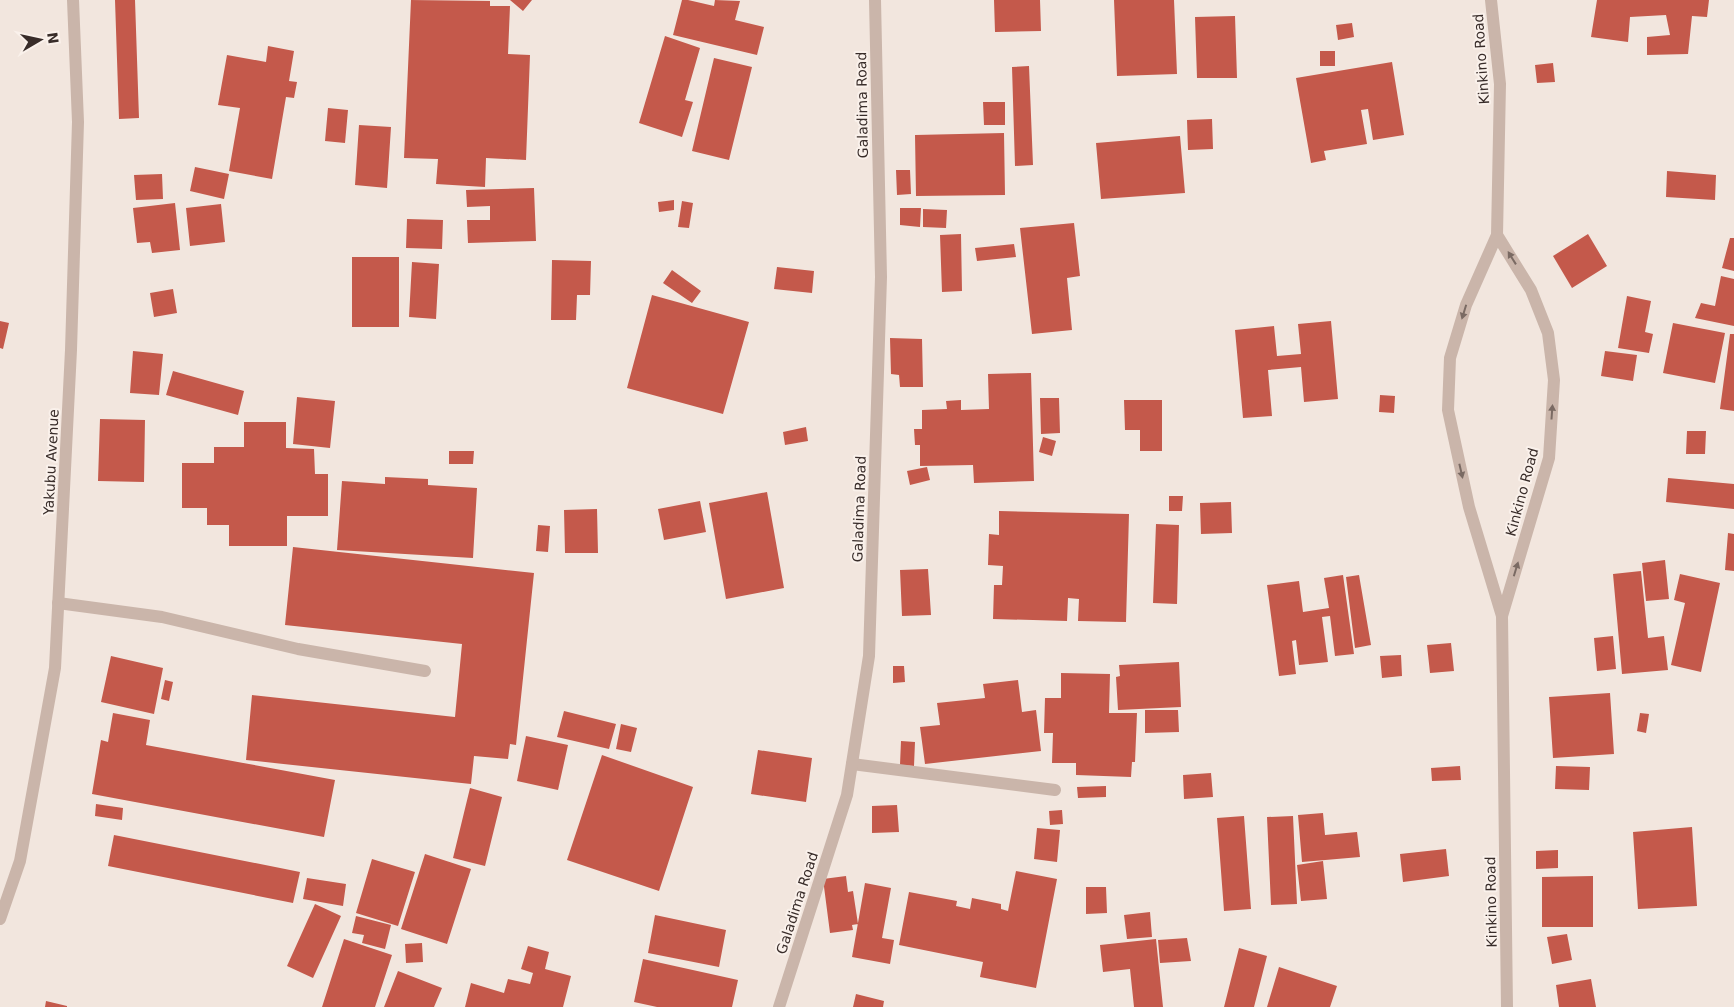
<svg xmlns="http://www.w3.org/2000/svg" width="1734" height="1007" font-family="'DejaVu Sans',sans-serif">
<rect width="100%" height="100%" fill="#f2e6de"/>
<path fill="#c4594b" d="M115 0H135L139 118 119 119Z
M411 0 490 1V6H510L508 54 530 55 526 160 486 158 485 187 436 184 438 159 404 158Z
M510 0H532L523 11Z
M682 0H688L714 6 715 0 740 1 735 20 764 27 757 55 673 35Z
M994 0H1040L1041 31 995 32Z
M1114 0H1174L1177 74 1117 76Z
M1597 0H1709L1707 17 1692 16 1688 54 1647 55V37L1670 35 1666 15 1630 17 1628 42 1591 37Z
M1235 16 1237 78H1197L1195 17Z
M1352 23 1354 37 1338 40 1336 25Z
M665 36 700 48 685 100 693 102 682 137 639 123Z
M268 46 294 51 289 81 297 82 294 98 286 97 272 179 229 171 240 108 218 105 227 55 266 62Z
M1320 51H1335V66H1320Z
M714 58 752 67 729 160 692 151Z
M1392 62 1404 135 1373 140 1368 109 1361 110 1367 144 1324 151 1326 160 1311 163 1296 78Z
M1553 63 1555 82 1537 83 1535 65Z
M1029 66 1033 165 1015 166 1012 67Z
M983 102H1005V125H984Z
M328 108 348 110 345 143 325 141Z
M1212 119 1213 149 1188 150 1187 120Z
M359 125 391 127 387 188 355 185Z
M1004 133 1005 195 916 196 915 135Z
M1180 136 1185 193 1101 199 1096 143Z
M195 167 229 174 224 199 190 191Z
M896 170H910L911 194 897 195Z
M1667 171 1716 175 1715 200 1666 197Z
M162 174 163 199 136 200 134 175Z
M534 188 536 241 468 243 467 220H490V206L467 207 466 190Z
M674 200V210L659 212 658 202Z
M682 201 693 203 689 228 678 227Z
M175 203 180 250 152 253 150 242 137 243 133 208Z
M221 204 225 242 190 246 186 208Z
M900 208H921L920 227 900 225Z
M923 209 947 210 946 228 923 227Z
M407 219 443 220 442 249 406 248Z
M1074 223 1080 276 1067 278 1072 330 1032 334 1020 228Z
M961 234 962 291 942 292 940 235Z
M1588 234 1607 266 1572 288 1553 256Z
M1730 238H1734V271L1722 268Z
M1014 244 1016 257 977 261 975 248Z
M352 257H399V327H352Z
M552 260 591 261 590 295H577L576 320H551Z
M412 262 439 264 436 319 409 317Z
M777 267 814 271 812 293 774 289Z
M672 270 701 291 692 303 663 283Z
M1721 276 1734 279V326L1695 318 1701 303 1715 306Z
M173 289 177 313 154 317 150 293Z
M652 295 749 322 723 414 627 388Z
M1627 296 1651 301 1645 332 1653 334 1649 353 1618 348Z
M0 321 9 323 3 349 0 348Z
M1331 321 1338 399 1304 402 1301 367 1268 370 1272 416 1243 418 1235 330 1274 326 1277 356 1301 354 1298 324Z
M1673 323 1725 333 1715 383 1663 373Z
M1730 334H1734V411L1720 409Z
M890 338 922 339 923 387H900L899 375 891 374Z
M133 351 163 354 159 395 130 393Z
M1605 351 1637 355 1633 381 1601 376Z
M173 371 244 391 238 415 166 395Z
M1031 373 1034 481 974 483 973 465 920 466V445H915L914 429H922V410L947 409 946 401 961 400V410L989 409 988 374Z
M1380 395 1395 396 1394 413 1379 412Z
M297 397 335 401 330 448 293 444Z
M1040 398H1059L1060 433 1041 434Z
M1124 400H1162V451H1140V430H1125Z
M100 419 145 420 144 482 98 481Z
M244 422H286V448L314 449 315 474H328V516H287V546H229V525H207V508H182V463H214V447H244Z
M806 427 808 441 785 445 783 432Z
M1687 431H1706L1705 454H1686Z
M1043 437 1056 441 1052 456 1039 452Z
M449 451H474L473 464H449Z
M927 467 930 480 910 485 907 471Z
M385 477 428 479V485L477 488 473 558 337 550 342 481 385 484Z
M1668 478 1734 484V509L1666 502Z
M767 492 784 588 726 599 709 503Z
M1169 496H1183L1182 511H1169Z
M700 501 706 532 664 540 658 509Z
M1231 502 1232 533 1201 534 1200 503Z
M597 509 598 553H565L564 510Z
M999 511 1129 514 1126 622 1078 621 1079 599 1068 598 1067 621 993 619 994 585H1002L1003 566 988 565 989 534 999 535Z
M1156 524 1179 525 1177 604 1153 603Z
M538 525 550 526 548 552 536 551Z
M1728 533 1734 534V571L1725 570Z
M293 547 534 573 516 745 510 744 508 759 474 756 471 784 246 760 252 695 455 717 462 644 285 625Z
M1665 560 1669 599 1646 601 1642 563Z
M928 569 931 615 902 616 900 570Z
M1641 571 1648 638 1664 636 1668 670 1622 674 1613 574Z
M1680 574 1720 583 1701 672 1671 665 1685 603 1674 600Z
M1343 575 1354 654 1335 656 1330 616 1322 617 1328 662 1299 665 1296 640 1292 641 1296 674 1279 676 1267 585 1299 581 1303 612 1329 608 1324 578Z
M1359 575 1371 645 1355 648 1346 577Z
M1613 636 1616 669 1597 671 1594 638Z
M1451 643 1454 671 1430 673 1427 645Z
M1401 655 1402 676 1382 678 1380 656Z
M111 656 163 668 154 714 101 702Z
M1179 662 1181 707 1118 710 1116 677 1120 676 1119 665Z
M893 666H904L905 682 893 683Z
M1061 673 1110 674 1109 713H1137L1135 762H1132L1131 777 1076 775V763H1052L1053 733H1044L1045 698H1061Z
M165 680 173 682 169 701 161 699Z
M1018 680 1022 712 1036 710 1041 751 925 764 920 727 940 725 937 703 985 698 983 684Z
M1610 693 1614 754 1553 758 1549 697Z
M1145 710H1178L1179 732 1145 733Z
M564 711 616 724 609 749 557 737Z
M113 713 150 720 146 745 335 780 324 837 92 794 101 740 108 742Z
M1640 713 1649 714 1646 733 1637 731Z
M621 724 637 728 631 752 616 749Z
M526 736 568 745 558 790 517 781Z
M901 741 915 742 914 766 900 765Z
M758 750 812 758 806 802 751 794Z
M602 755 693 787 659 891 567 860Z
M1460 766 1461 780 1432 781 1431 768Z
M1556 766 1590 767 1589 790 1555 789Z
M1211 773 1213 797 1184 799 1183 775Z
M1106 786V797L1078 798 1077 787Z
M470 788 502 797 485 866 453 858Z
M96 804 123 808 122 820 95 816Z
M897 805 899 832 872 833V806Z
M1062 810 1063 824 1050 825 1049 811Z
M1323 813 1325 835 1357 832 1360 857 1302 862 1298 815Z
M1244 816 1251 909 1224 911 1217 818Z
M1293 816 1297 904 1271 905 1267 817Z
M1692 827 1697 906 1638 909 1633 832Z
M1037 828 1060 830 1057 862 1034 859Z
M114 835 300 872 293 903 108 866Z
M1446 849 1449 876 1403 882 1400 854Z
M1558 850V868L1536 869V851Z
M425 854 471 869 447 944 401 929Z
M372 859 415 872 398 926 356 913Z
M1323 861 1327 899 1301 901 1297 865Z
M1016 871 1057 879 1036 988 980 977 983 962 899 945 909 892 957 901 956 906 970 909 972 898 1001 904V909L1008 911Z
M846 876 848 892 853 891 858 924 852 925 853 930 830 933 823 879Z
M1593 876V927H1542V877Z
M307 878 346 884 343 906 303 899Z
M865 883 891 888 882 938 894 940 890 964 852 957Z
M1086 887H1106L1107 913 1086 914Z
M315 904 341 916 313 978 287 966Z
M1150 912 1152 937 1127 939 1124 915Z
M655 915 726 930 719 967 648 953Z
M356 916 391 925 385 949 362 943 364 935 352 933Z
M1567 934 1572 960 1552 964 1547 937Z
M1187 938 1191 961 1160 963 1158 940Z
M344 939 392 955 375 1007H322Z
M1156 939 1163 1007H1134L1130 969 1103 972 1100 945Z
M422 943 423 962 406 963 405 944Z
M528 946 549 952 545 969 571 976 563 1007H465L471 983 504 993 508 979 530 984 533 973 521 969Z
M1239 948 1267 956 1254 1007H1224Z
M643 959 738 980 732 1007H657L634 1002Z
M1279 967 1337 986 1330 1007H1267Z
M398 971 442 988 434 1007H384Z
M1591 979 1596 1007H1559L1556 985Z
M856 994 884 1001 883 1007H853Z
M46 1001 67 1006V1007H45Z"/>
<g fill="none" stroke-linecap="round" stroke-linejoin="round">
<path stroke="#cab5aa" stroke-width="12" d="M58 603 162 617 298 649 425 671
M852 764 1055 790"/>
<path stroke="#cab5aa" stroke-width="12" d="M1491 0 1500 84 1497 235 1466 305 1450 358 1448 410 1469 507 1502 616 1507 1007
M1497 235 1531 290 1548 333 1554 380 1549 458 1502 616
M0 919 20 861 55 668 71 350 78 122 73 0
M779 1007 847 795 869 656 881 277 875 0"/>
</g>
<defs><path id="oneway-solid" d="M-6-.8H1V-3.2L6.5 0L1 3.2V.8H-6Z" transform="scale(1.25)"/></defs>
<g fill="#7a6a63">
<use href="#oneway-solid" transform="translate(1512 258) rotate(-122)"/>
<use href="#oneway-solid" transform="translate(1464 312) rotate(107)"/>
<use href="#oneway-solid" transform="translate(1552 412) rotate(-86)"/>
<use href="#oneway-solid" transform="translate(1461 471) rotate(77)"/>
<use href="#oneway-solid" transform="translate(1516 569) rotate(-73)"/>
</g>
<g text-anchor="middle" stroke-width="4" stroke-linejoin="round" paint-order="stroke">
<g font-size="14" fill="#382c29" stroke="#faf1eb">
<text transform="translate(1481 59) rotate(-94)" y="5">Kinkino Road</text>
<text transform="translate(862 105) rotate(-91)" y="5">Galadima Road</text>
<text transform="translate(51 462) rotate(-87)" y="5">Yakubu Avenue</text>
<text transform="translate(1522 492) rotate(-75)" y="5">Kinkino Road</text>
<text transform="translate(859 509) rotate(-88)" y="5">Galadima Road</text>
<text transform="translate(1491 902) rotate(-91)" y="5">Kinkino Road</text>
<text transform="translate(797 903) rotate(-72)" y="5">Galadima Road</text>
</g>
</g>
<g transform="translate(40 40) rotate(81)" stroke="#faf1eb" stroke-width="4" paint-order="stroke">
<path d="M0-4L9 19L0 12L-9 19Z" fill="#382c29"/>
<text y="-8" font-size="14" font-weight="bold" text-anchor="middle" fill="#382c29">N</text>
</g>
</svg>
